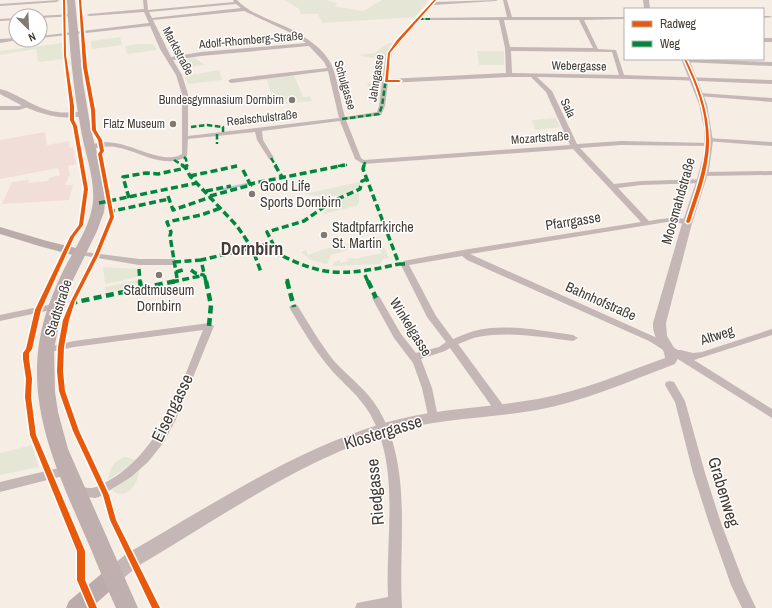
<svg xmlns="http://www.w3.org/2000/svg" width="772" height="608" font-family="'Archivo Narrow',sans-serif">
<rect width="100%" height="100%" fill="#f6ede5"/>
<path fill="#f1ded9" d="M45 132 47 145 69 141 70 148 73 147 76 164 68 166 70 174 65 185H73L69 200 2 204 12 182 29 180 28 183 48 181 49 178 60 175 58 168 0 179V140Z"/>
<path fill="#e6e6d7" d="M284 0H326L338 3 334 6 363 11 382 0H427V3L415 17 322 23 318 14H301L298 8Z
M120 37 122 45 92 49 91 41Z
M62 43 65 59 38 62 36 49 0 55V51Z
M388 43H393L383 58H372L358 55 375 53Z
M140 44H153L157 50 127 54 125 46Z
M477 51H504V65H479Z
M194 57 205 65 181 68 176 60Z
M219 70 222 80 188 84 185 76Z
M294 75 303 97 310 96 312 101 275 105 267 80 255 81V80Z
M382 82 380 100H374L367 83Z
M556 118 560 127 535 130 532 120Z
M360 182V187C344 199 323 197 304 194Z
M359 192V203L356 206 323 214 331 204Z
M380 237 383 244 378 246 375 242 347 248 348 250 331 255 327 264 311 260 301 252 306 250 308 255 324 249Z
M384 247 389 258 383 259 380 264 333 266 334 262 340 260V263L348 261 347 259 353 258 354 259 382 253 379 248Z
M103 267 137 269 138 277 105 284Z
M138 280 139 285 106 292 105 287Z
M32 445 39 467 0 475V453Z
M125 457 134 459 136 462 108 480C110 468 114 460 125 457Z
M139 468C141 481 126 503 112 490Z"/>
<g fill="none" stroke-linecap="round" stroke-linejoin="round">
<path stroke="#b6c4d4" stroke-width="2.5" d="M224 189 248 184"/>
<path fill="#c5b7b6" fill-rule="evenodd" d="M59 0 57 2 0 6V4Z
M143 0H147L148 10 234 2 233 0H237C247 11 263 17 277 23 295 30 324 46 332 66 338 81 340 100 345 117L377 112 379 106 386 53 396 40 433 0H437L435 2 498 0 496 1 433 5 422 18 507 17 503 0H507L512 17H625V19L584 20 598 49 616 50 624 75 772 80V84L676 80 537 77 552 91 577 144 621 141 710 143V145L708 146 621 145 580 148 614 184 641 181 705 179 706 181 702 183 641 185 618 188 649 221C660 219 683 215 692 222L688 224 667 222 470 254 655 337 678 350H681L693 353 702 352 772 329V335L694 360 772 409V418L649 341 467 260 462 256 409 265 436 316 453 339C460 336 467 333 474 331 506 323 541 331 573 335L578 338 573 341C542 337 509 331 478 337 471 338 464 342 458 344L503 405 504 408 503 411 499 412 495 411 450 348 445 351 421 359 432 388 438 417 437 420 433 421 429 420 422 388 413 363 394 338 372 298 373 296H379L401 334 416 353 439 347 446 342 427 317 401 265 403 261 463 250 641 222 573 149 363 164 355 159 340 121 262 131 263 140 274 158 271 160 269 159 257 140 255 132 188 139 187 156C165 171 138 150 115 147 105 145 96 150 87 148V146C96 143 105 141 115 143 133 145 165 165 182 154V94L176 75 160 49 150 26 40 38V36L149 23 144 12 89 16 87 15 89 14 144 9ZM236 4 241 8 152 18 149 12ZM244 11 289 32 306 43 201 52 171 57 153 20ZM419 20H499L505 48 506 73 388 79 392 53ZM504 20H579L593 48 510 47ZM309 46 324 62 327 68 231 79 228 81 231 83 328 71 339 118 188 136V94L182 75 173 60 201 56ZM511 51 612 52 619 75 512 73ZM509 77H531L546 92 570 145 364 160 361 158 346 120 381 115 385 106 388 83Z
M72 14 74 16 40 18V16H38Z
M763 16H770L772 17 763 18Z
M16 18V20L0 21V19Z
M16 38V40H18L0 43V39Z
M763 38H772V42H763Z
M686 59 772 62V66L684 62V60Z
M700 93 772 98V102L698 96 697 95Z
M29 103 31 104V106L19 110H0V106H19Z
M708 138 772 142V146L706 141V139Z
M772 171V175L703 176 699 174 703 172Z
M77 251 139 259H174L178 262 174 265H139L80 255H77L76 253Z
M57 303 60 304 62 306 60 308 0 321V315Z
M294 304 297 305C309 324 320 343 334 361 349 377 368 391 379 410 413 469 398 543 402 608H355L357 603 388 597C385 537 401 469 370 414 360 396 341 382 328 366 313 348 301 327 289 307Z
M209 323 214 326 176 419 164 442 148 462 131 477 99 497 95 498 72 495 70 491 72 487C80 485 88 490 96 487 160 460 179 388 203 330L74 347 46 353 43 352 41 350 43 348 74 341Z
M670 381 674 382 685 401 705 473 721 523 744 583 756 608H742L731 585 709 523 693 473 675 402 665 385 666 382Z
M67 466 71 468 73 471 71 474 0 492V482Z"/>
<path fill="#c5b7b6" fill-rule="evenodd" d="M643 0H649L650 9H644Z
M681 59H689L707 104 713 141 709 170 691 227 666 323 667 336 679 356 675 364C630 381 585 401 537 410 487 419 435 418 385 434 296 463 218 519 138 566L119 582 113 584 107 582 104 576 107 570 126 554C209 507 291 451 384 423 435 408 486 408 538 399 582 391 623 373 665 358 665 347 652 340 653 323L681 227 697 179 704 153V128L699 104Z
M0 89C20 94 36 110 58 112 66 114 82 109 88 114 85 117 81 117 77 117 48 120 24 107 0 94Z"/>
<path fill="#bbacab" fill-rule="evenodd" d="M0 227 47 241 84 250 86 253 84 256 80 257 39 246 0 234Z
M113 567 120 570 122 576 120 582 91 608H66L69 601 106 570Z"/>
<path fill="#bfafae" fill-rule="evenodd" d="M67 0H75L83 82 91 130 103 176 105 202 104 212 97 231 71 284 61 315 54 349 55 392 58 412 68 449 138 608H116C104 583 95 557 83 531 53 462 23 397 44 320 49 302 56 286 64 269 75 248 90 227 93 202 95 178 85 154 81 130 73 87 69 44 67 0Z"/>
<path stroke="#00873e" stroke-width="2" stroke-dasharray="4.5 2" stroke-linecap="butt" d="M419 19H430"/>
<path stroke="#00873e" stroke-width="2.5" stroke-dasharray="5.5 2.5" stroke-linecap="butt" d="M342 119 379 114 382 106 386 78
M191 127 207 125 223 127V132
M217 134V144
M184 157 186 159 187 166
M271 158 276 166
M174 160 184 166
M235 166H237
M338 166 347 165
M364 166 365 162"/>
<path stroke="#00873e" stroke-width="3.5" stroke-dasharray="7 3.5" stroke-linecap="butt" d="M182 165 186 168 190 176 237 226 252 248 261 272
M275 165 282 177
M364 165 363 169 399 264H405
M243 170 250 184
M190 176 237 166
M367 179 362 181 360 189 331 202 304 221 267 232 278 254C293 261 308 268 325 271 349 275 376 269 399 264
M206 191 231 186
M168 196 173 210 211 197
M210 196 251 185 250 184 345 165
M129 198 123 177 146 173 158 174 186 168 187 165
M99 203 197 183
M108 212 169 199
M174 262 201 260
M139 269 140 282
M191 270 195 273 203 275
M176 272 186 269
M365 275 368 282
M177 278 170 236 171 232 167 222 201 215 221 208
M287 279 288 282
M172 282 205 275
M206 282 201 260 273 243"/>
<path stroke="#00873e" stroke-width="4.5" stroke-dasharray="8 4.5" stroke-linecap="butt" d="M140 281 141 289
M206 281 211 305 209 326
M287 281 294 307
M368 281 376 298
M57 306 176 281"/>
<g stroke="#fff" stroke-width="3">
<path id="cycleway" d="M63 0H65L66 55 74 106V120L77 126 88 189 83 225 74 237 41 310 32 349 29 353V359L32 379 31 397 36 435 85 551V580L97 608H89L77 580V551L30 435 25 397 26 379 23 359V353L26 349 35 310 70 237 79 225 84 189 73 126 70 120V106L64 55Z
M79 0H81L87 67 95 110 96 130 102 140 104 151 102 154 114 217 98 256 75 301 69 320 64 347 63 371 65 391 79 431 109 495 116 520 160 608H152L110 520 103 495 73 431 59 391 57 371 58 347 63 320 71 301 94 256 110 217 98 154 100 151 98 140 92 130 91 110 83 67Z
M434 0H436L399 42 390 53 388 80H399L401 81 399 82H385L388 53 397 40Z
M684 59H686C702 92 714 126 707 163 704 183 696 202 690 222L688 223 686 222C694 196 705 169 706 142 707 112 696 85 684 59Z"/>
</g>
<use href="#cycleway" fill="#e8590c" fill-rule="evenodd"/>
</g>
<g fill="#827972" stroke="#fff" stroke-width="1.5">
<circle cx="292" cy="100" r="4"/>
<circle cx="173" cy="124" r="4"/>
<circle cx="252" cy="194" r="4"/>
<circle cx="324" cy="235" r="4"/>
<circle cx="159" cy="275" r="4"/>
</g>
<g text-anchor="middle" stroke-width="3" stroke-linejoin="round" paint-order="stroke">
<g font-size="12" fill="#433b34" stroke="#fff">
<text transform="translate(251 40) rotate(-5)" y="4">Adolf-Rhomberg-Straße</text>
<text transform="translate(178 51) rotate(62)" y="4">Marktstraße</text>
<text transform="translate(579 66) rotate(1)" y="4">Webergasse</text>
<text transform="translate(376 78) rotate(-81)" y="4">Jahngasse</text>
<text transform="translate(345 85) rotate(74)" y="4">Schulgasse</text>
<text transform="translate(568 108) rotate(66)" y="4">Sala</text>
<text transform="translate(262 118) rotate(-6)" y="4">Realschulstraße</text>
<text transform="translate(540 138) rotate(-4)" y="4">Mozartstraße</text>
</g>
<g font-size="12" fill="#433b34" stroke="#fff" text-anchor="end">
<text x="284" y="104">Bundesgymnasium Dornbirn</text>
<text x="165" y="128">Flatz Museum</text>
</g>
<g font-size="14" fill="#433b34" stroke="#fff" text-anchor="start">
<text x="260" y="191">Good Life<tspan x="260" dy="16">Sports Dornbirn</tspan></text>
<text x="332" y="232">Stadtpfarrkirche<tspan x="332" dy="16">St. Martin</tspan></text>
<text x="159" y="295" text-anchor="middle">Stadtmuseum<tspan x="159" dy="16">Dornbirn</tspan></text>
</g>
<g font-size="14" fill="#433b34" stroke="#fff">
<text transform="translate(678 201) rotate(-74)" y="5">Moosmahdstraße</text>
<text transform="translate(573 221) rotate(-9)" y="5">Pfarrgasse</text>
<text transform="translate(601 301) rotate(24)" y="5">Bahnhofstraße</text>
<text transform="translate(58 308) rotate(-72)" y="5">Stadtstraße</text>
<text transform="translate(411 327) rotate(58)" y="5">Winkelgasse</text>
<text transform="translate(717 335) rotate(-18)" y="5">Altweg</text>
</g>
<g font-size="17" fill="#433b34" stroke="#fff">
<text transform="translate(172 408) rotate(-64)" y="6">Eisengasse</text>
<text transform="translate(383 432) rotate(-17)" y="6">Klostergasse</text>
<text transform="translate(375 492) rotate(-95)" y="6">Riedgasse</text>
<text transform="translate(724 492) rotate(73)" y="6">Grabenweg</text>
</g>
<g font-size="18" font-weight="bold" fill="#433b34" stroke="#fff">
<text x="252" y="255">Dornbirn</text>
</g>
</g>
<rect x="624" y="8" width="140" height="52" fill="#ffffff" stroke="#b4b1ae"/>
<rect x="632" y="21" width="20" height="6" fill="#e8590c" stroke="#b4b1ae"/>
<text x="660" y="28" font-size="12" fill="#433b34">Radweg</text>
<rect x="632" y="41" width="20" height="6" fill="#00873e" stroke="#b4b1ae"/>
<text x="660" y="48" font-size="12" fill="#433b34">Weg</text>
<g transform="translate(28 28) rotate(156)"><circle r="19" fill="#ffffff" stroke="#b4b1ae"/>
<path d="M0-3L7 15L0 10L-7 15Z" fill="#827972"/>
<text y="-6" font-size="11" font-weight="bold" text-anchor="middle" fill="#433b34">N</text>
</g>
</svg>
